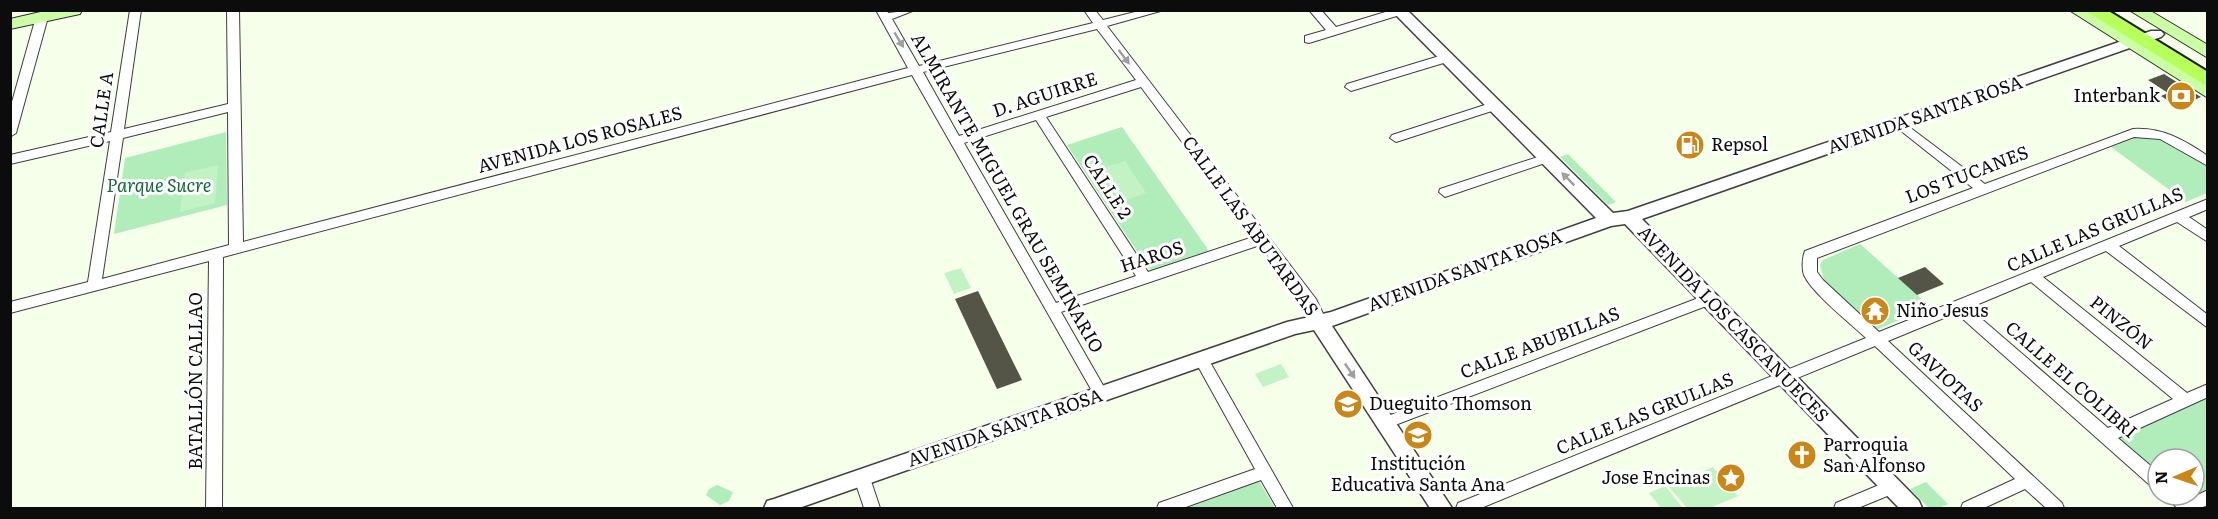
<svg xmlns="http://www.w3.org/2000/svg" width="2218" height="519" font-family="Literata,serif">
<rect width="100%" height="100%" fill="#f5ffea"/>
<path fill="#b1edba" d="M1122 127 1207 248 1208 251 1152 270 1148 268 1067 145Z
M226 132 227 205 114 234 125 158Z
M2137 137 2162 139 2207 166V193L2186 202 2111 147Z
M1568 154 1616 202 1608 205 1560 157Z
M1860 244 1931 307 1878 329 1873 328 1825 284 1820 265 1823 260Z
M2207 396V489L2192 497 2181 495H2194V459H2158V477L2120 444 2117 437Z
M1259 481 1275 508 1190 507Z
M1926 482 1948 504 1939 508H1929L1910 489Z
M717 485 733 492 729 501 720 505 706 495 709 489Z"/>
<path fill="#c3f3c4" d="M1125 161 1146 193 1120 202 1099 169Z
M218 165 215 203 180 212 185 173Z
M961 268 971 288 954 294 944 273Z
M1281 364 1289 377 1263 387 1255 374Z
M1713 467 1738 496 1710 508H1687L1669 487Z
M1665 486 1683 508H1661L1649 493Z"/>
<path fill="#545547" d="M2164 74 2183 86 2201 97 2178 107 2161 96 2168 93 2148 80Z
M1925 267 1944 284 1917 295 1898 278Z
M978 291 1022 380 997 389 955 299Z"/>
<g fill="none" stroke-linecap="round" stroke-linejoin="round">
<g stroke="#3f3f3f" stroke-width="2">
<path id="minor" d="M130 10H141L124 129 228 104 227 10H239L243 242 908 68 876 10H887L888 13 915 10 892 19 919 66 1093 23 1084 10H1095L1103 20 1143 10H1164L1107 26 1316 299 1327 322 1325 326H1315L1305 306 1260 245 1061 312 1108 394 1106 398 1101 400 1096 398 912 75 223 257 222 508H206L209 261 10 313V302L88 282 110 141 10 164V155L111 132ZM1097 29 1136 80 959 136 923 72ZM1141 87 1253 237 1148 272 1046 117ZM228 112 229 245 102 279 123 138ZM1036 120 1136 276 1056 303 964 143Z
M1309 10H1321L1336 27 1392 10 1405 12 1403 14 1309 43 1305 42V36L1326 30Z
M42 14 48 17 16 133 10 137V109L36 17Z
M1446 54 1452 58 1450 61 1351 91 1345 87 1347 84Z
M1494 102 1500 106 1498 109 1396 142 1390 138 1392 135Z
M1900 120 1985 184 2133 129C2162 127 2184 140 2208 156V166L2160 139 2134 137 1817 258V272L1823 280 1879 332 2208 199V209L2189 217 2208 230V242L2177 222 2119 246 2208 315V328L2106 251 2043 277 2187 393 2208 384V397L2118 438 2158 472V489L2152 487 1956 313 1888 341 2062 503 2064 508H2046L2025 489 1984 508H1961L1963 503 2015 479 1875 346 1481 508H1456L1458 503 1866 338C1850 323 1812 293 1804 275 1802 269 1802 258 1805 251L1973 188 1896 127 1894 124 1896 121ZM2031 282 2173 399 2108 428 1969 308Z
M1547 154 1551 155 1553 158 1551 161 1445 197 1439 192 1440 189Z
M1709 294 1714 295 1716 299 1714 303 1390 427 1385 429 1380 427 1377 423 1380 419Z
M1201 353 1206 355 1293 508H1277L1261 480 1183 508H1157L1159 503 1255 469 1194 359 1196 355Z
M862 471 868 473 870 478 880 508H864L854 478 856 473Z
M1891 480 1897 482 1899 487 1897 492 1858 508H1834L1836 503Z
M2208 490V505L2200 508H2177L2165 495H2184L2189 499Z"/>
</g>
<g stroke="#3f3f3f" stroke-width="3">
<path id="tertiary" d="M1391 10H1407L1613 213 1628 211 2151 31H2161L2164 34 2161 37 1642 219 1919 501 1922 508H1899L1625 224 1611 226 1332 326 1452 508H1430L1314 330 1295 334 799 508H764L767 501 774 499 1287 322 1331 312 1596 218Z"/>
</g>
<g stroke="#2e2e2e" stroke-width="2">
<path id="secondary" d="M49 10H82L80 14 10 29V19Z
M2069 10H2089L2208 84V98Z
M2129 10H2149L2208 45V58Z"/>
</g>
<g stroke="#1d1d1d" stroke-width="4">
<path id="primary" d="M2084 10H2107L2208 72V87Z"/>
</g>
<use href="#minor" fill="#fff" fill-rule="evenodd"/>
<use href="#tertiary" fill="#fff" fill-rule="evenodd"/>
<use href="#secondary" fill="#ccffa5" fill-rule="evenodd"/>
<use href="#primary" fill="#b7ff5a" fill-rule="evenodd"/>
</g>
<defs><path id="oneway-solid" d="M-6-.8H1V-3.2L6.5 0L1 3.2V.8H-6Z" transform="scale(1.5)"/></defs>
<g fill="#9e9e9e">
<use href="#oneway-solid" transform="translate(899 40) rotate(59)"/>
<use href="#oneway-solid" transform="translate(1124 57) rotate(53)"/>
<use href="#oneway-solid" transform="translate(1568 179) rotate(-135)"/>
<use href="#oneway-solid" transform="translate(1350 371) rotate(56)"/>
</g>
<defs>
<g id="bank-disc" transform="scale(1.5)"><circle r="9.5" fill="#c88717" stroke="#fff"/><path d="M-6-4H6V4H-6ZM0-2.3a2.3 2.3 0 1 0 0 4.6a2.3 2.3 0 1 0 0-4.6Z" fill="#fff"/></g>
<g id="fuel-disc" transform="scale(1.5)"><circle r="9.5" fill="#c88717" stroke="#fff"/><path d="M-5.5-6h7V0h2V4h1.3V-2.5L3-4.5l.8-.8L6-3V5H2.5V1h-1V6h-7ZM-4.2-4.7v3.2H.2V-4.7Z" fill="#fff"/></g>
<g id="temple-disc" transform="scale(1.5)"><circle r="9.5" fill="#c88717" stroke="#fff"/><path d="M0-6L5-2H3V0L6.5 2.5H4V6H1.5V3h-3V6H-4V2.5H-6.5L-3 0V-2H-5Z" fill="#fff"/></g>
<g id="school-disc" transform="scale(1.5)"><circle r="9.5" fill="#c88717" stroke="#fff"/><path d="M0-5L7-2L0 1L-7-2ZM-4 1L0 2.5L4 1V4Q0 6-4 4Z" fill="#fff"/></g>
<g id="church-disc" transform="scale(1.5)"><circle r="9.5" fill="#c88717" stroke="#fff"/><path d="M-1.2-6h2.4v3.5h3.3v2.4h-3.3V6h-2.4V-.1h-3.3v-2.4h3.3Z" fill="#fff"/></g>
<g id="sight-disc" transform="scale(1.5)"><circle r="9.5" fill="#c88717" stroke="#fff"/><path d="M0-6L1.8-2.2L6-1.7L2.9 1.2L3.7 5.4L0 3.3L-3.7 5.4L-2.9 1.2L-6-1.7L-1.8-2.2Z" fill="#fff"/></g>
</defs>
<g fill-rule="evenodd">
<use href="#bank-disc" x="2181" y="96"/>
<use href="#fuel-disc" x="1690" y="145"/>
<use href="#temple-disc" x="1875" y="311"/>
<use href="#school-disc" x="1348" y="404"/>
<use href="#school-disc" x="1418" y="435"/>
<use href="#church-disc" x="1802" y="455"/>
<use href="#sight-disc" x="1731" y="478"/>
</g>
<g text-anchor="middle" stroke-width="6" stroke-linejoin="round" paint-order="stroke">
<g font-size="18" fill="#0c0c0c" stroke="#fff">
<text transform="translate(1045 95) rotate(-18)" y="6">D. AGUIRRE</text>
<text transform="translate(102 110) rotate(-82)" y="6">CALLE A</text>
<text transform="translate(1925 115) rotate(-19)" y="6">AVENIDA SANTA ROSA</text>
<text transform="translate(580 140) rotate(-15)" y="6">AVENIDA LOS ROSALES</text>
<text transform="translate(1967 175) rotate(-21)" y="6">LOS TUCANES</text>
<text transform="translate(1107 187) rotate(57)" y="6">CALLE 2</text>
<text transform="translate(1007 193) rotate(60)" y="6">ALMIRANTE MIGUEL GRAU SEMINARIO</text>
<text transform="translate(1250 226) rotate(54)" y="6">CALLE LAS ABUTARDAS</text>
<text transform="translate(2095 230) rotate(-23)" y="6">CALLE LAS GRULLAS</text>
<text transform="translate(1152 257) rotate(-18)" y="6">HAROS</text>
<text transform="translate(1465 271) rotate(-20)" y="6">AVENIDA SANTA ROSA</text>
<text transform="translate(2121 323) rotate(39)" y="6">PINZÓN</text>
<text transform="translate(1733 324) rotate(46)" y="6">AVENIDA LOS CASCANUECES</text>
<text transform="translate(1540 343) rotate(-21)" y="6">CALLE ABUBILLAS</text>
<text transform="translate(1945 377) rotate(43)" y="6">GAVIOTAS</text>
<text transform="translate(2071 380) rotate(41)" y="6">CALLE EL COLIBRI</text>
<text transform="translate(196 381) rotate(-90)" y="6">BATALLÓN CALLAO</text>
<text transform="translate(1645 414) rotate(-22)" y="6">CALLE LAS GRULLAS</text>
<text transform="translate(1005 428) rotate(-19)" y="6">AVENIDA SANTA ROSA</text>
</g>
<g font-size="18" fill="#0c0c0c" stroke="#fff" text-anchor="start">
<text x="2160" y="102" text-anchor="end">Interbank</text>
<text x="1711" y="151">Repsol</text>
<text x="1896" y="317">Niño Jesus</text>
<text x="1369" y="410">Dueguito Thomson</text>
<text x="1823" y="451">Parroquia<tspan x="1823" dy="21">San Alfonso</tspan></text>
<text x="1418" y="470" text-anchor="middle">Institución<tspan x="1418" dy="21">Educativa Santa Ana</tspan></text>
<text x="1710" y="484" text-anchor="end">Jose Encinas</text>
</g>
<g font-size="18" font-style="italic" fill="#17693d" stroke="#fff">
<text x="159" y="192">Parque Sucre</text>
</g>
</g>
<rect width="2218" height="519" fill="none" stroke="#0c0c0c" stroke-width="24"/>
<g transform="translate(2176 477) rotate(268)"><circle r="28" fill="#ffffff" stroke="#9e9e9e" stroke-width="1.5"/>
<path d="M0-4.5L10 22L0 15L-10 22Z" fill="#c88717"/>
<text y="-9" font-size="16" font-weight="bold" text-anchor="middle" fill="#0c0c0c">N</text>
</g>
</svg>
